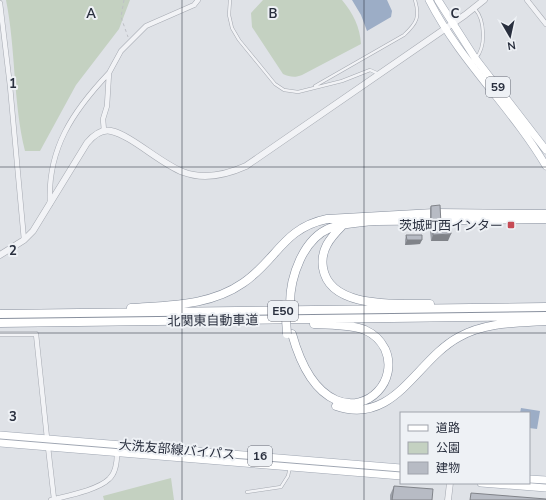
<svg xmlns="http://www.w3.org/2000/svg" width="546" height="500" font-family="'Nunito Sans','Noto Sans JP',sans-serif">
<rect width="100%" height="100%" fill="#dfe2e7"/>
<path fill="#c4d1c1" d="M6 0H130L119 29 76 85 40 151H25C13 102 16 50 6 0Z
M263 0H342C353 13 360 27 361 44L302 75C295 78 290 77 283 74L252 27 251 13Z
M171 478 174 500H104L103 496Z"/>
<path fill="#9cadc6" d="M352 0H387L392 11 391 17 367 31 361 15Z
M521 408 540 411 537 429 529 428V413H520Z"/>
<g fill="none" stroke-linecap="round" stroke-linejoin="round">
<g stroke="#a5a9b1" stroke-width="3.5">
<path id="service" d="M230 0 229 15 232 28 239 40 275 84 284 90 298 92 342 81 370 70 379 74
M475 9C485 20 486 47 476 58
M315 86 404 35C417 23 420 17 415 0
M247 492 281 487 288 476 290 467"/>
</g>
<g stroke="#a5a9b1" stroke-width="5.5">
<path id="minor" d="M527 0 546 24
M0 3 10 86 24 240
M104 131 103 119 107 106 109 73 121 51 146 26 194 5 198 0
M50 204C47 149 73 111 109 73
M0 334H36L47 438
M48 447 54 499
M51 500C66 496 98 490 109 479 116 473 117 461 117 453"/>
</g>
<g stroke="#a5a9b1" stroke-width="7">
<path id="tertiary" d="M0 255 24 240 33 231 87 143C93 136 102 129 111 131 131 135 161 164 183 172 204 180 226 175 246 166L465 15 484 0
M448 500 450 483"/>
</g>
<g stroke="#9fa6b2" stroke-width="8">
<path id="primary" d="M429 0C460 61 511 107 546 166
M438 0 475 58 546 150
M0 435 401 468
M0 443 401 476
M529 479 546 480
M481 483 546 488"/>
</g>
<g stroke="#878f9d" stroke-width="9">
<path id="motorway" d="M342 226C330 238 320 250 323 268 330 310 399 303 430 304
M290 304C290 277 303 239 330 228 345 223 362 222 377 221L546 219
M131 308C170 305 210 306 243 283 277 260 283 228 327 219L434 213 546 214
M0 314 546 307
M0 323 546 316
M292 334C299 359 311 389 336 400 368 414 399 380 385 349 381 341 374 334 365 330 350 324 331 325 314 324
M336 406C395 426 416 360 459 337 486 322 517 323 546 321"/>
</g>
<path stroke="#bec0c6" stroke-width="1" stroke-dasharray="3 3" stroke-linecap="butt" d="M124 0 121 17 128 37"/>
<use href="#service" stroke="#f2f3f6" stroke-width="2.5"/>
<use href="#minor" stroke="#f2f3f6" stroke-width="4.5"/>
<use href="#tertiary" stroke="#f2f3f6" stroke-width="6"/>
<use href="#primary" stroke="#fff" stroke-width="7"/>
<use href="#motorway" stroke="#fff" stroke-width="8"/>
<g stroke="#878f9d" stroke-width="9" stroke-linecap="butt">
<path id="motorway-bridge" d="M285 304 287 334"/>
</g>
<use href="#motorway-bridge" stroke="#fff" stroke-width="8"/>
</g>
<path fill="#9da1a9" d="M431 206 441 224 440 225 448 241H431L430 232 433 227H430V208Z
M406 235 420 244 405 245V240Z
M394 486 432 500H390V495Z"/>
<path fill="#808389" d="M431 224H441L440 227H430Z
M451 234 448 241H431L433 235Z
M407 240H422L420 244 405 245Z"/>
<path fill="#b7bbc4" stroke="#808389" d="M440 205 441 224H431V206Z
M450 225 451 234 433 235V226Z
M406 235H422V240H407Z
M394 486 433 489 432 500H392Z
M471 493 546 499V500H470Z"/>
<path fill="none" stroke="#292f3e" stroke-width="1" stroke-opacity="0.55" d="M182 0V500M364 0V500M0 167H546M0 333H546"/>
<rect fill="#c64b55" stroke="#eef1f5" stroke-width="1.5" x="507" y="221" width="8" height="8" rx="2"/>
<g text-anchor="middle" stroke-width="4" stroke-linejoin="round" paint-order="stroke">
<g fill="#eef1f5" stroke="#646975" stroke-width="1">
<rect x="486" y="77" width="24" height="20" rx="3"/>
<rect x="268" y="301" width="30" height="20" rx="3"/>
<rect x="248" y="446" width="24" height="20" rx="3"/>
</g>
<g font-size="12" font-weight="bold" fill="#292f3e">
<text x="498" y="91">59</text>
<text x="283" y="315">E50</text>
<text x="260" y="460">16</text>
</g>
<g font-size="13" fill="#292f3e" stroke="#eef1f5" text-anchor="end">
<text x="503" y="230">茨城町西インター</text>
</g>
<g font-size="13" fill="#292f3e" stroke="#eef1f5">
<text transform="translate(213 320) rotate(-1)" y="5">北関東自動車道</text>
<text transform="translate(177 449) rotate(5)" y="5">大洗友部線バイパス</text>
</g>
</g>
<g font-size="13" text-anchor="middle" font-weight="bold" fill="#292f3e" stroke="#eef1f5" stroke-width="4" stroke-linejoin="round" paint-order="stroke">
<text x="91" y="18">A</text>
<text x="273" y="18">B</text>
<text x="455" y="18">C</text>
<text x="13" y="88">1</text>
<text x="13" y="255">2</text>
<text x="13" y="421">3</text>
</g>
<rect x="400" y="412" width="130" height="72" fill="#eef1f5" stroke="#9fa3ac"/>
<rect x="408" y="425" width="20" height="6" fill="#ffffff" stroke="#9fa3ac"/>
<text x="436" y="432" font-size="12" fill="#292f3e">道路</text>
<rect x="408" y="442" width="20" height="12" fill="#c4d1c1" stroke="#9fa3ac"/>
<text x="436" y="452" font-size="12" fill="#292f3e">公園</text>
<rect x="408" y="462" width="20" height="12" fill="#b7bbc4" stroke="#9fa3ac"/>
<text x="436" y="472" font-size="12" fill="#292f3e">建物</text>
<g transform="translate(510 36) rotate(171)" stroke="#eef1f5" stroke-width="3" paint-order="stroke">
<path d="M0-3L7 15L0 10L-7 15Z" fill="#292f3e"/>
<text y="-6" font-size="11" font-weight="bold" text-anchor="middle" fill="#292f3e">N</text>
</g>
</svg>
